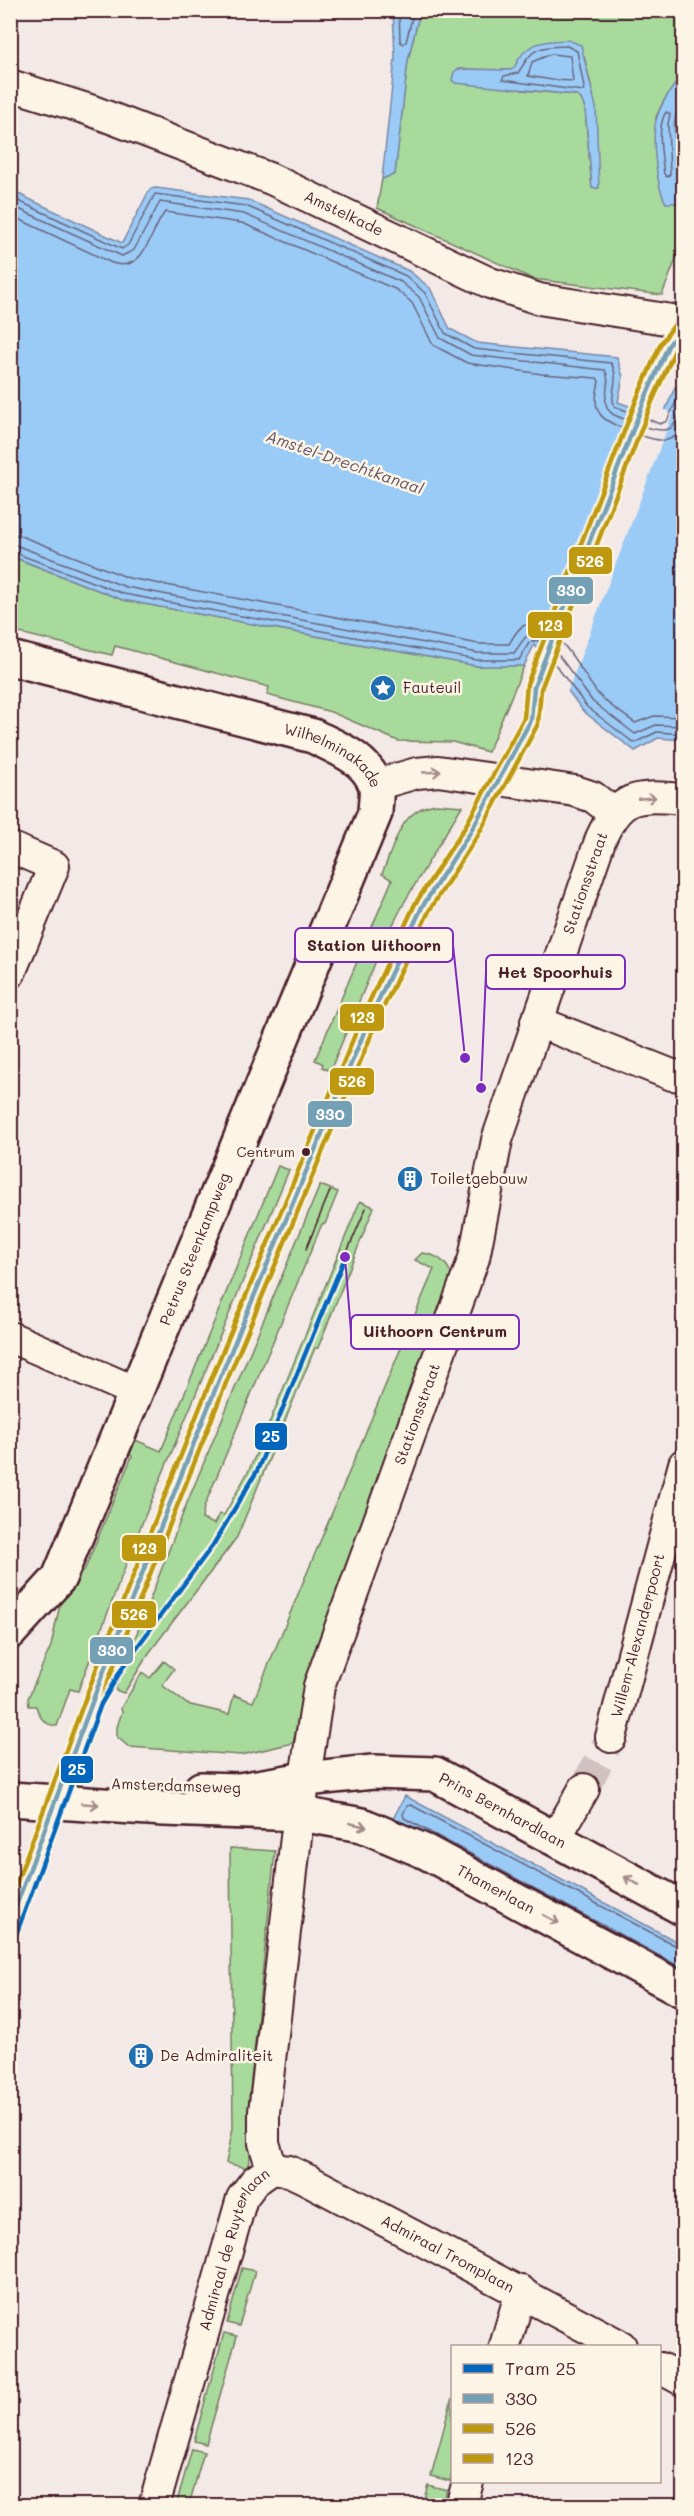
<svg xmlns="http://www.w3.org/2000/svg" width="694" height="2516" font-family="Mali,sans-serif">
<rect width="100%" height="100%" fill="#f3e9e6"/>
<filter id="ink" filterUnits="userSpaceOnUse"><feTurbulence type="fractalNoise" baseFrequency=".0167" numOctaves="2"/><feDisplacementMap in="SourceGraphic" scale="12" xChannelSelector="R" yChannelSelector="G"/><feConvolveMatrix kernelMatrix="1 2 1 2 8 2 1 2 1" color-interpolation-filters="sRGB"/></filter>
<g filter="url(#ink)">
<path fill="#a8da9c" stroke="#797c64" stroke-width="1.5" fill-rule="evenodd" d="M420 11H683V73L663 102 656 117 655 151 678 203C678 171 664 125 683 97V241L662 295 533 279 377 208 382 179 395 174 408 60ZM584 56 593 94 598 188H592L585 108 581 99 576 95 522 90 458 69 511 70Z
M10 556 123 600 477 666H524L488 752 453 742 398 741 331 712 267 695 269 687 115 646 112 655 11 631Z
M437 804 462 806 405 901 383 944 330 1071 322 1067 323 1064 315 1060 392 880 382 874C395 844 400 808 437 804Z
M278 1166 289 1170 138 1533 78 1691 70 1689 57 1726C44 1725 39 1717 36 1706H29L28 1698 51 1646 63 1590 68 1578 81 1570 84 1571 132 1456 129 1454 126 1436 161 1451Z
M320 1185 338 1192 325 1224H322L204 1507 202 1519 214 1524 219 1514 224 1515 249 1470 268 1426 360 1201 374 1207 318 1348H315L237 1537 149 1653 124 1693 115 1690 187 1503Z
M422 1253C439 1255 450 1264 453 1281L305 1694 293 1743 241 1755 129 1747 117 1737V1727L122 1712 121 1708 142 1672 150 1678 164 1661 174 1669 162 1685 187 1704 229 1714 234 1695 253 1702 434 1269 415 1260Z
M230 1848 275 1851 248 2111 250 2158 247 2168 226 2163 233 2128Z
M242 2268 255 2271 239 2326 227 2323Z
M224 2333 237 2336 206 2444 194 2441Z
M452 2398V2471L450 2481 431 2476Z
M192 2449 204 2452 189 2505H176Z
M428 2485 447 2490 442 2505H422Z"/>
<path fill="#9acbf6" stroke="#7a86a5" stroke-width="1.5" d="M393 11H420L408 60 395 174 382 179 395 58Z
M568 40 581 45 596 107 599 188H592L585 108 581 99 576 95 455 83 452 80 454 72 458 69 511 70 514 68C525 42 542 41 568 40Z
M683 73V97L679 104 674 124 678 203H666C656 186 650 132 658 114 663 99 674 86 683 73Z
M156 188 248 200 409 271 430 288 450 329 477 343 617 357 623 377 618 402 662 418 675 387 683 391V740L658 738 635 751 583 711 534 645 524 666H477L123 600 11 556 10 190 122 243 150 189Z
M405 1796 683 1945V1976L393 1819Z"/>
<path fill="#f3e9e6" d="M632 404 661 414 663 409 673 413 567 693 536 652Z"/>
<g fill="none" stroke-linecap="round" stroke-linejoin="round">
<path stroke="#6a647c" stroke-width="1.5" d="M399 10 400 41 403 44 406 42 414 10
M567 46 577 51 584 87 583 91 502 80 504 76 518 73C534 47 536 47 567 46Z
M551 54 570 56 573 81 552 80 528 76 532 62Z
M666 112 670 114 668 124 670 174 667 177 664 174C662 157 656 127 666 112Z
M10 197 122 249 128 245 155 194 246 206 406 276 425 293 445 333 474 349 611 363C621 380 609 391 614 406L660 424 667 421 678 397 684 396
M10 205 122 256 134 250 160 202 244 214 401 282 419 297 440 338 471 355 605 370C614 385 596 404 614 415 628 420 663 438 673 426 678 420 680 411 684 404
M10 215 112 263C145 274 150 231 165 212L242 223 397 290 412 303 433 345 467 363 542 374 597 378 599 381C597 392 593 404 600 414 606 424 653 442 665 440 674 439 679 434 684 426
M10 534 21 536 129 578 479 644H509C513 638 516 630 523 626 553 610 583 677 599 695 609 706 624 714 635 723L654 716 684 717
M10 543 126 587 478 653H514C523 641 530 623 546 638L593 702 635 734 656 725 684 726
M10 551 124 594 477 660H519L529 643 537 640 587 707 634 743 657 732 684 734
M684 1950 411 1805 407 1806 403 1814 404 1818 684 1969"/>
<path stroke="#d1c1c1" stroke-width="30" stroke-dasharray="30 15" stroke-linecap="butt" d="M584 1789 611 1737"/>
<g stroke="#4a1f2b" stroke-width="34">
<g id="street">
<path id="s1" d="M10 85 90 110 271 179 490 283 539 299 684 322"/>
<path d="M375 785 417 773 438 771 575 791 593 797 614 813"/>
<path d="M10 847 54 866 10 973"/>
<path d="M536 1021 672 1075 684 1076"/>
<path d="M10 1337 136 1392"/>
<path id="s2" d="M611 1737 684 1464"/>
<path d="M555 1839 584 1789"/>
<path id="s3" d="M272 2169 264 2143V2112L296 1837 319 1686 474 1258 497 1140 601 838C622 792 638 796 684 799"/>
<path id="s4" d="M272 2169 289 2171 308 2180 621 2346"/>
<path d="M505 2346 521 2291"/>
<path d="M660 2368 684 2381"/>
<path id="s5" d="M154 2506 242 2198 255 2181 272 2169"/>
<path d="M461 2506 468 2482"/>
</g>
</g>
<g stroke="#4a1f2b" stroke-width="38">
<g id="secondary">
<path id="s6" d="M10 658 313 736C335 747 366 758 375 784 378 792 375 804 375 813L59 1578 10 1632"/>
<path id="s7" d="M201 1789 239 1790 305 1779 373 1772 435 1774 684 1909"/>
<path id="s8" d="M10 1799 164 1809 301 1814 362 1825 426 1852 684 1991"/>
</g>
</g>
<use href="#street" stroke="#fcf5e5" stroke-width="30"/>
<use href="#secondary" stroke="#fcf5e5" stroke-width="33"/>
<path stroke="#4a1f2b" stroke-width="1.5" d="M306 1249 330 1191
M345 1257 366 1208"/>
<g stroke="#fcf5e5" stroke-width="9">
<path id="bus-1" d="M10 1922 109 1657 219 1380 371 1016 422 907 471 831 531 720 534 687 594 530 644 401 668 346 684 325"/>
</g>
<g stroke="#fcf5e5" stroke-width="9">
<path id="bus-2" d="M17 1926 116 1660 226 1383 378 1019 429 911 478 835 538 724 541 689 651 404 675 350 684 337"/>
</g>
<g stroke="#fcf5e5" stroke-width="9">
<path id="bus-3" d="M10 1900 102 1654 212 1377 364 1013 415 904 465 827 524 718 527 684 637 398 661 343 678 320"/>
</g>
<use href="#bus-1" stroke="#74a0b6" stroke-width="4.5"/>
<use href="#bus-2" stroke="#be980f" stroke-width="4.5"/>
<use href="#bus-3" stroke="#be980f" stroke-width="4.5"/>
<g stroke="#fcf5e5" stroke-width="9">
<path id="tram-1" d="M10 1951 101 1704 126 1662 213 1545 257 1471 345 1257"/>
</g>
<use href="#tram-1" stroke="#0065bd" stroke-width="4.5"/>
</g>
<defs><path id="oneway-shaft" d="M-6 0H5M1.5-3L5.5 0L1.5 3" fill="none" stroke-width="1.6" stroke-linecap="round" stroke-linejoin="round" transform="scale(1.5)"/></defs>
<g stroke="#a38a88">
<use href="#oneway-shaft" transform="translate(432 772) rotate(-3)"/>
<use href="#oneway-shaft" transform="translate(647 798) rotate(-5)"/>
<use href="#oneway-shaft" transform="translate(90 1804) rotate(4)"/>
<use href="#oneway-shaft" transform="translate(358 1825) rotate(13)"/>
<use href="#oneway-shaft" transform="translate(632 1881) rotate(-151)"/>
<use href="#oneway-shaft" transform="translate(551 1919) rotate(28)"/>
</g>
</g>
<defs>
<g id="sight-disc" transform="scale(1.35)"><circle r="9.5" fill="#1f6fb2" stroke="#fcf5e5"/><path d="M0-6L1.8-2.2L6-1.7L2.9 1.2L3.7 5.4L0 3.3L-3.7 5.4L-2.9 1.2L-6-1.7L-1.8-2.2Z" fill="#fff"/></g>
<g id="building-disc" transform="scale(1.35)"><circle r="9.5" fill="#1f6fb2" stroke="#fcf5e5"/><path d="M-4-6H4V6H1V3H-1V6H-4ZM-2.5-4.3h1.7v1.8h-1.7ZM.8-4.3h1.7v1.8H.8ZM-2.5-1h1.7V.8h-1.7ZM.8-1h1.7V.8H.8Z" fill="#fff"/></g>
</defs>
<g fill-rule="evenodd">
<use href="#sight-disc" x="383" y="688"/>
<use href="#building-disc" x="410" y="1179"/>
<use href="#building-disc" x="141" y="2056"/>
</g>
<circle fill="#4a1f2b" stroke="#fcf5e5" stroke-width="2" cx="306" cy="1152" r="5"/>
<g text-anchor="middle" stroke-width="5" stroke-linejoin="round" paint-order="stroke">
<g font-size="14" fill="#4a1f2b" stroke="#fcf5e5" text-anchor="end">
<text x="295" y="1157">Centrum</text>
</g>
<g font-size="15" fill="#4a1f2b" stroke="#fcf5e5">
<text dy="5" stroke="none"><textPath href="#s1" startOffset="358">Amstelkade</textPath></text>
<text dy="5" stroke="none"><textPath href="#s6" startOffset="340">Wilhelminakade</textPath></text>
<text dy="5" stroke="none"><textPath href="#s3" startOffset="1335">Stationsstraat</textPath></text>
<text transform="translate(195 1249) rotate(-68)" y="5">Petrus Steenkampweg</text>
<text dy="5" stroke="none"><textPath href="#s3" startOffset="777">Stationsstraat</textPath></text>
<text dy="5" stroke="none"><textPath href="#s2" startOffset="105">Willem-Alexanderpoort</textPath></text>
<text transform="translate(176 1786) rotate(2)" y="5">Amsterdamseweg</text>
<text dy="5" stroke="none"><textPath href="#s7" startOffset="312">Prins Bernhardlaan</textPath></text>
<text dy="5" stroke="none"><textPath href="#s8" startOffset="502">Thamerlaan</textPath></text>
<text dy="5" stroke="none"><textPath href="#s5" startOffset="270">Admiraal de Ruyterlaan</textPath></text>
<text dy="5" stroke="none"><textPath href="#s4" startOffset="196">Admiraal Tromplaan</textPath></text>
</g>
<g font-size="15" fill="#4a1f2b" stroke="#fcf5e5" text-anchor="start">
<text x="403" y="693">Fauteuil</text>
<text x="430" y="1184">Toiletgebouw</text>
<text x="160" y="2061">De Admiraliteit</text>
</g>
<g font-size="16" font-style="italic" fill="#625368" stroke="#fcf5e5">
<text transform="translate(345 462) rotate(19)" y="6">Amstel-Drechtkanaal</text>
</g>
</g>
<path fill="none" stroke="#7b2cbf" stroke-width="2" d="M465 1058L453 945M481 1088L486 972M345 1257L351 1332"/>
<g fill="#7b2cbf" stroke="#fcf5e5" stroke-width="2">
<circle cx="465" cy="1058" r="6"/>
<circle cx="481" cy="1088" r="6"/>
<circle cx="345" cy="1257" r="6"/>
</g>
<g fill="#fcf5e5" stroke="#7b2cbf" stroke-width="2">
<rect x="295" y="928" width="158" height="34" rx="6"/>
<rect x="486" y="955" width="139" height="34" rx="6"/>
<rect x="351" y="1315" width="168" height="34" rx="6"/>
</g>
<g font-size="16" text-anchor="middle" font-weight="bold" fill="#4a1f2b">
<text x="374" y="951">Station Uithoorn</text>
<text x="555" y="978">Het Spoorhuis</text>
<text x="435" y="1337">Uithoorn Centrum</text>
</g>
<g stroke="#fcf5e5" stroke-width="2">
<rect x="568" y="546" width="45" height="29" rx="6" fill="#be980f"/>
<rect x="548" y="576" width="46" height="29" rx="6" fill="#74a0b6"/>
<rect x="527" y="611" width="46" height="28" rx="6" fill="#be980f"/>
<rect x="339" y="1003" width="46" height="29" rx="6" fill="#be980f"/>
<rect x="329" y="1067" width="46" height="29" rx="6" fill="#be980f"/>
<rect x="307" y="1100" width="46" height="28" rx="6" fill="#74a0b6"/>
<rect x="254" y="1422" width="34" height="29" rx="6" fill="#0065bd"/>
<rect x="121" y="1534" width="46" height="28" rx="6" fill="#be980f"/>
<rect x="111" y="1600" width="46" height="29" rx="6" fill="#be980f"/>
<rect x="89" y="1636" width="45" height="29" rx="6" fill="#74a0b6"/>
<rect x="60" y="1755" width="34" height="29" rx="6" fill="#0065bd"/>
</g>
<g font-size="16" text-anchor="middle" font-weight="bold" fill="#fff">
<text x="590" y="567">526</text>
<text x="571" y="596">330</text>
<text x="550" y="631">123</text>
<text x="362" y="1023">123</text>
<text x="352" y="1087">526</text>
<text x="330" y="1120">330</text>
<text x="271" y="1442">25</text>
<text x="144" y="1554">123</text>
<text x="134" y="1620">526</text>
<text x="112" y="1656">330</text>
<text x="77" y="1775">25</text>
</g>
<rect width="694" height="2516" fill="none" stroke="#fcf5e5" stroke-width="36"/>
<rect x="18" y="18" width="658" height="2480" fill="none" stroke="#4a1f2b" stroke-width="2" filter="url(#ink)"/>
<rect x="451" y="2345" width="210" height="138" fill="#fcf5e5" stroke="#b59f9b" stroke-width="1.5"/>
<rect x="463" y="2364" width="30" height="9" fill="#0065bd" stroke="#b59f9b" stroke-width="1.5"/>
<text x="505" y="2375" font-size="18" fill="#4a1f2b">Tram 25</text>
<rect x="463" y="2394" width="30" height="9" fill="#74a0b6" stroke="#b59f9b" stroke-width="1.5"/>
<text x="505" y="2405" font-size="18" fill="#4a1f2b">330</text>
<rect x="463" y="2424" width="30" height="9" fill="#be980f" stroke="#b59f9b" stroke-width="1.5"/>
<text x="505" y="2435" font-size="18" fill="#4a1f2b">526</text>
<rect x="463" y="2454" width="30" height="9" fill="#be980f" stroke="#b59f9b" stroke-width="1.5"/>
<text x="505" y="2465" font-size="18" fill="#4a1f2b">123</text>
</svg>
